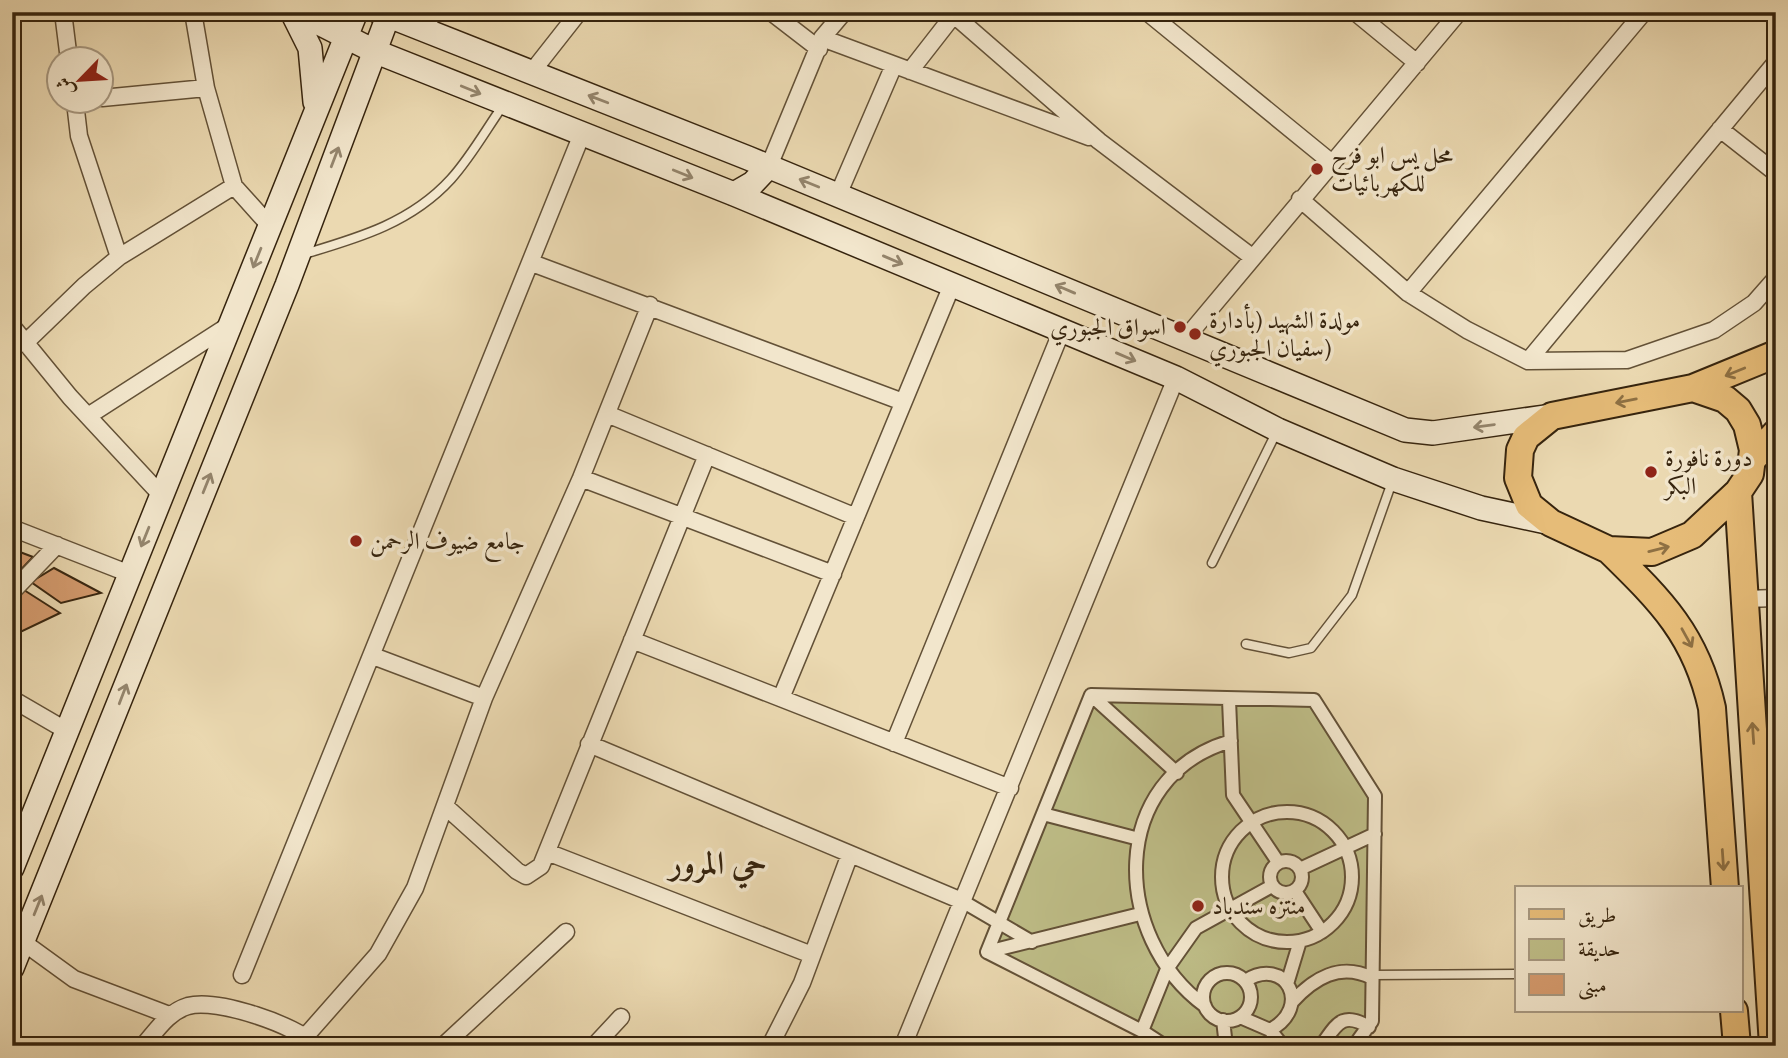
<svg xmlns="http://www.w3.org/2000/svg" width="1788" height="1058" font-family="'EB Garamond',Amiri,serif">
<rect width="100%" height="100%" fill="#ebd9b1"/>
<filter id="stains"><feTurbulence type="fractalNoise" baseFrequency=".00286" numOctaves="4"/><feColorMatrix values="0 0 0 0 .2 0 0 0 0 .09 0 0 0 0 .02 0 0 0 .5 -.17"/></filter>
<radialGradient id="worn" r=".72"><stop offset=".6" stop-color="#630" stop-opacity="0"/><stop offset="1" stop-color="#630" stop-opacity=".3"/></radialGradient>
<path fill="#bebd87" stroke="#7a704a" stroke-width="2" d="M1089 691 1315 697 1378 796 1374 1022 1356 1046H1159L984 953Z"/>
<path fill="#d59b6e" stroke="#36240e" stroke-width="2" d="M12 549 33 557 12 579Z
M54 568 101 593 61 603 31 582Z
M24 590 60 613 12 636V603Z"/>
<g fill="none" stroke-linecap="round" stroke-linejoin="round">
<g stroke="#635137" stroke-width="11">
<path id="service" d="M304 254C358 238 411 223 451 179 471 157 487 128 504 104
M1212 563 1277 431
M1246 644 1289 653 1311 648 1352 595 1392 482
M1373 975 1517 974"/>
</g>
<g stroke="#635137" stroke-width="16">
<path id="pedestrian" d="M1091 695 1314 700 1375 796 1372 1021 1354 1046
M1091 695 1177 773
M1229 700 1233 795 1278 862
M1222 877a65 65 0 1 1 130 0a65 65 0 1 1-130 0Z
M1043 814 1139 839
M1270 877a16 16 0 1 1 32 0a16 16 0 1 1-32 0Z
M1300 869 1375 834
M1295 891 1322 932
M962 901 1032 942
M987 952 1091 695
M987 952 1142 1031 1165 1046
M987 952 1140 914
M1203 997a24 24 0 1 1 48 0a24 24 0 1 1-48 0Z
M1245 981C1286 955 1313 1007 1270 1030
M1287 984 1300 941
M1292 1002C1314 978 1340 962 1372 978
M1205 1006C1111 937 1107 777 1231 741
M1240 1017 1270 1030 1283 1046
M1223 1020 1226 1046
M1142 1031 1167 969 1196 928 1272 886
M1321 1046C1336 1026 1341 1010 1369 1027"/>
</g>
<g stroke="#635137" stroke-width="19">
<path id="minor" d="M63 12 69 60
M193 12 206 88 234 186 270 226
M771 12 819 49
M1147 12 1332 163
M1355 12 1417 63
M954 15 1099 141 1252 257
M426 32 432 12
M822 38 1089 137
M910 71 956 12
M531 73 579 12
M102 98 206 88
M75 102 79 136 119 257
M1720 129 1776 173
M769 166 822 38 844 12
M838 195 894 65
M1300 199 1408 293 1467 330 1528 361 1627 360 1714 330 1754 303 1776 278
M532 263 903 402
M1408 293 1644 12
M12 326 70 397 162 496
M1185 339 1459 12
M24 344 84 286 119 257 234 186
M1528 361 1776 62
M607 414 856 517
M88 416 231 324
M581 478 833 574
M12 528 130 574
M12 592 57 545
M1745 599 1776 598
M632 640 1010 788
M373 656 484 698
M781 698 952 285
M12 699 67 731
M894 743 1062 330
M589 744 962 901
M445 806 517 871 526 876 541 866 707 455
M547 852 812 955
M23 942 74 979 169 1015
M242 975 582 134
M143 1046C157 1030 168 1012 188 1006 217 998 296 1025 317 1046
M297 1046 378 954 415 888 484 698 581 478 650 305
M443 1046 566 932
M594 1046 621 1017
M770 1046 802 983 850 854
M903 1046 1176 378"/>
</g>
<g stroke="#36240e" stroke-width="26">
<path id="secondary" d="M292 12 310 48 315 102
M297 12 374 51 734 194 1176 378 1278 430 1393 479 1481 508 1551 523
M379 12 748 158 1405 430 1433 433 1552 416
M734 194 753 183 769 166
M12 868 356 12
M12 968 287 285 388 16"/>
</g>
<g stroke="#36240e" stroke-width="30">
<path id="primary" d="M1693 388 1725 399 1738 410 1747 425 1753 450 1750 474 1738 492 1692 535 1652 552 1609 550 1551 523 1529 505 1518 478 1520 450 1526 437 1552 416 1693 388 1776 354
M1751 461 1776 433
M1738 492 1773 1046
M1609 550C1661 601 1696 635 1712 708L1725 888
M1734 1011 1737 1046"/>
</g>
<use href="#service" stroke="#f2e6cc" stroke-width="8"/>
<use href="#pedestrian" stroke="#f2e6cc" stroke-width="12"/>
<use href="#minor" stroke="#f2e6cc" stroke-width="16"/>
<use href="#secondary" stroke="#f2e6cc" stroke-width="23"/>
<use href="#primary" stroke="#e6bc78" stroke-width="26"/>
</g>
<defs><path id="oneway-shaft" d="M-6 0H5M1.5-3L5.5 0L1.5 3" fill="none" stroke-width="1.6" stroke-linecap="round" stroke-linejoin="round" transform="scale(1.75)"/></defs>
<g stroke="#94856d">
<use href="#oneway-shaft" transform="translate(471 90) rotate(22)"/>
<use href="#oneway-shaft" transform="translate(598 99) rotate(-159)"/>
<use href="#oneway-shaft" transform="translate(335 157) rotate(-69)"/>
<use href="#oneway-shaft" transform="translate(683 174) rotate(22)"/>
<use href="#oneway-shaft" transform="translate(809 183) rotate(-158)"/>
<use href="#oneway-shaft" transform="translate(257 258) rotate(112)"/>
<use href="#oneway-shaft" transform="translate(893 260) rotate(23)"/>
<use href="#oneway-shaft" transform="translate(1065 289) rotate(-157)"/>
<use href="#oneway-shaft" transform="translate(1126 357) rotate(23)"/>
<use href="#oneway-shaft" transform="translate(1484 426) rotate(172)"/>
<use href="#oneway-shaft" transform="translate(207 483) rotate(-68)"/>
<use href="#oneway-shaft" transform="translate(145 537) rotate(112)"/>
<use href="#oneway-shaft" transform="translate(123 694) rotate(-69)"/>
<use href="#oneway-shaft" transform="translate(38 905) rotate(-68)"/>
</g>
<g stroke="#8e7043">
<use href="#oneway-shaft" transform="translate(1735 372) rotate(158)"/>
<use href="#oneway-shaft" transform="translate(1626 401) rotate(169)"/>
<use href="#oneway-shaft" transform="translate(1659 549) rotate(-14)"/>
<use href="#oneway-shaft" transform="translate(1687 638) rotate(61)"/>
<use href="#oneway-shaft" transform="translate(1753 733) rotate(-94)"/>
<use href="#oneway-shaft" transform="translate(1723 860) rotate(86)"/>
</g>
<g fill="#8f2418" stroke="#f2e6cc" stroke-width="2.5">
<circle cx="1317" cy="169" r="7"/>
<circle cx="1180" cy="327" r="7"/>
<circle cx="1195" cy="334" r="7"/>
<circle cx="1651" cy="472" r="7"/>
<circle cx="356" cy="541" r="7"/>
<circle cx="1198" cy="906" r="7"/>
</g>
<g text-anchor="middle" stroke-width="7" stroke-linejoin="round" paint-order="stroke">
<g font-size="24" fill="#36240e" stroke="#f2e6cc" text-anchor="start">
<text x="1331" y="163">محل يس ابو فرح<tspan x="1331" dy="28">للكهربائيات</tspan></text>
<text x="1209" y="328">مولدة الشهيد (بأدارة<tspan x="1209" dy="28">سفيان الجبوري)</tspan></text>
<text x="1166" y="335" text-anchor="end">اسواق الجبوري</text>
<text x="1665" y="466">دورة نافورة<tspan x="1665" dy="28">البكر</tspan></text>
<text x="370" y="549">جامع ضيوف الرحمن</text>
<text x="1212" y="914">منتزه سندباد</text>
</g>
<g font-size="32" font-weight="bold" fill="#36240e" stroke="#f2e6cc">
<text x="718" y="874">حي المرور</text>
</g>
</g>
<rect width="1788" height="1058" fill="none" stroke="#ebd9b1" stroke-width="42"/>
<rect x="14" y="14" width="1760" height="1030" fill="none" stroke="#36240e" stroke-width="3.5"/>
<rect x="21" y="21" width="1746" height="1016" fill="none" stroke="#36240e" stroke-width="2"/>
<rect x="1515" y="886" width="228" height="126" fill="#f2e6cc" stroke="#a79880" stroke-width="2"/>
<rect x="1529" y="909" width="35" height="10" fill="#e6bc78" stroke="#a79880" stroke-width="2"/>
<text x="1578" y="922" font-size="21" fill="#36240e">طريق</text>
<rect x="1529" y="939" width="35" height="21" fill="#bebd87" stroke="#a79880" stroke-width="2"/>
<text x="1578" y="956" font-size="21" fill="#36240e">حديقة</text>
<rect x="1529" y="974" width="35" height="21" fill="#d59b6e" stroke="#a79880" stroke-width="2"/>
<text x="1578" y="992" font-size="21" fill="#36240e">مبنى</text>
<g transform="translate(80 80) rotate(245)"><circle r="33" fill="#f2e6cc" stroke="#a79880" stroke-width="2"/>
<path d="M0-5L12 26L0 18L-12 26Z" fill="#8f2418"/>
<text y="-10" font-size="19" font-weight="bold" text-anchor="middle" fill="#36240e">ش</text>
</g>
<rect width="100%" height="100%" filter="url(#stains)"/>
<rect width="100%" height="100%" fill="url(#worn)"/>
</svg>
